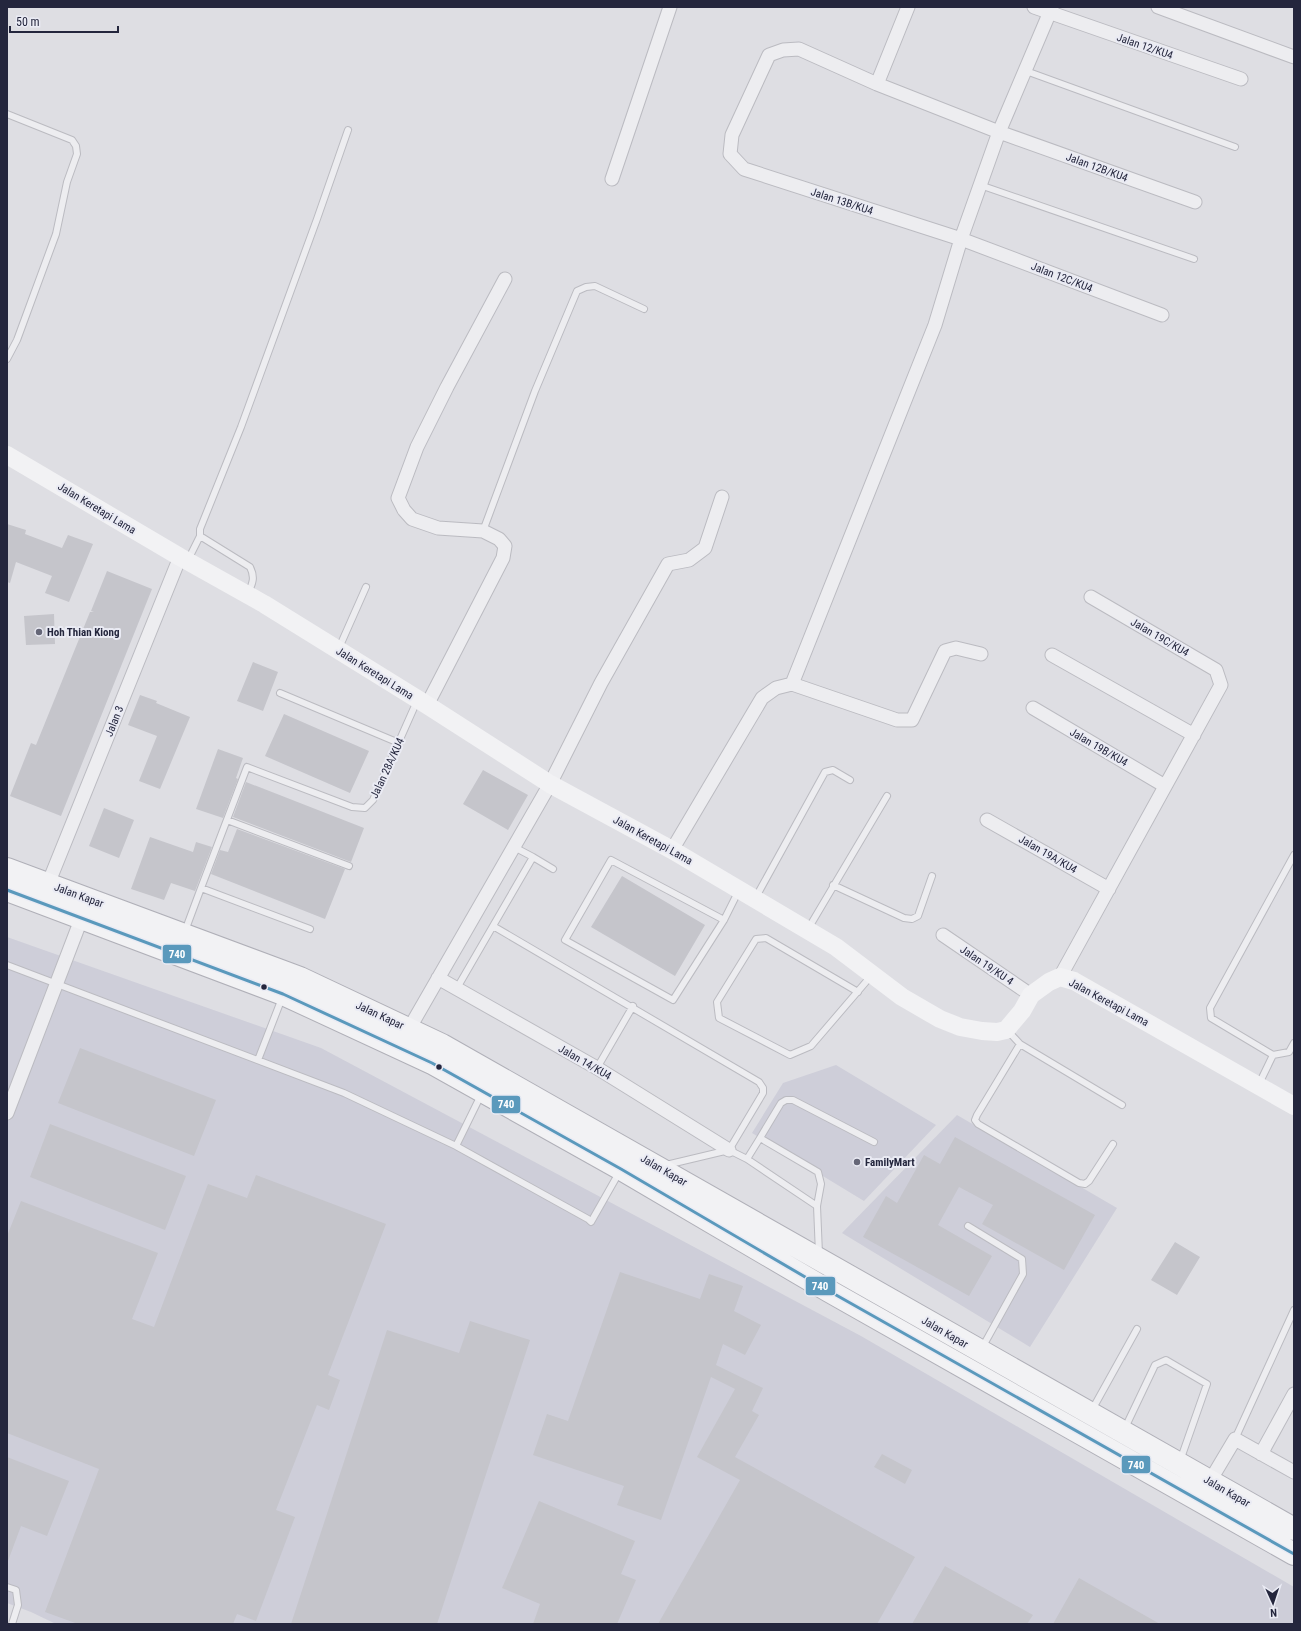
<svg xmlns="http://www.w3.org/2000/svg" width="1301" height="1631" font-family="'Roboto Condensed',sans-serif">
<rect width="100%" height="100%" fill="#dedee3"/>
<path fill="#ceced9" d="M7 937 321 1048 861 1336 1294 1587V1624H56L31 1612 7 1603Z
M836 1065 936 1125 864 1201 752 1133 783 1083Z
M957 1115 1117 1208 1030 1347 842 1233Z"/>
<path fill="#c5c5cb" d="M7 524 26 530 25 534 62 548 68 535 93 544 69 602 45 593 52 576 16 562 10 583 7 582Z
M107 571 152 589 61 816 10 796 31 743 36 745 90 612H94L91 611Z
M54 614 55 644 26 645 24 616Z
M253 662 278 672 263 711 237 701Z
M140 695 157 701 156 703 190 717 160 789 139 781 157 736 128 725Z
M284 714 369 751 350 793 265 756Z
M218 749 243 758 236 778 238 779 223 818 196 809Z
M483 770 528 795 508 830 463 804Z
M246 782 364 828 351 862 233 817Z
M104 808 134 820 119 858 89 846Z
M237 829 345 869 325 919 211 874 220 850 228 852Z
M150 837 193 852 196 842 212 847 195 891 171 883 164 900 131 889Z
M622 876 705 925 675 976 591 927Z
M80 1048 216 1100 194 1156 58 1103Z
M50 1124 186 1176 165 1230 30 1177Z
M955 1137 1095 1215 1064 1270 982 1224 993 1205 959 1187 938 1225 992 1256 969 1296 863 1237 886 1196 897 1203 924 1155 940 1164Z
M256 1175 386 1224 328 1375 340 1380 329 1410 317 1405 276 1510 295 1517 256 1621 237 1614 233 1624H78L45 1612 99 1469 7 1433V1236L21 1201 158 1253 132 1319 154 1327 208 1184 247 1198Z
M1175 1242 1200 1257 1177 1295 1151 1280Z
M620 1272 700 1299 709 1274 743 1286 734 1311 761 1325 745 1355 723 1344 716 1365 763 1388 752 1411 759 1415 735 1457 915 1557 877 1624H658L740 1480 697 1457 735 1389 711 1377 661 1520 617 1505 624 1486 533 1455 547 1414 568 1421Z
M470 1321 530 1340 437 1624H291L387 1330 459 1353Z
M882 1454 912 1470 905 1484 874 1467Z
M7 1457 69 1481 47 1536 21 1526 8 1561Z
M539 1501 635 1541 621 1574 636 1580 617 1624H533L540 1604 502 1588Z
M945 1566 1033 1615 1027 1624H912Z
M1079 1578 1160 1624H1053Z"/>
<g fill="none" stroke-linecap="round" stroke-linejoin="round">
<g stroke="#bbbbc1" stroke-width="8">
<path id="lane" d="M1026 71 1235 147
M7 114 72 140 76 146 77 154 67 182 56 234 17 340 7 359
M980 185 1194 259
M483 531 535 391 577 291 586 287 595 286 644 309
M188 560 200 536
M248 593C253 583 255 577 250 567L200 536V529L241 427 317 219 348 130
M339 648 366 587
M280 693 399 743
M227 820 349 866
M1294 855 1210 1008 1211 1018 1273 1055 1289 1052 1294 1043
M533 857 553 869
M833 885 904 918 912 919 918 916 932 876
M201 888 247 767 352 807 365 808 373 800 417 701
M756 897 825 772 833 770 850 780
M724 920 611 860 565 940 673 1000 724 920 738 892
M493 926 759 1082 763 1088V1093L729 1150
M808 929 887 796
M185 931 201 888 310 929
M7 965 344 1093 456 1146 588 1219 591 1222 620 1171
M457 988 533 857 514 847
M858 992 766 938 756 939 717 1002 719 1018 790 1055 811 1046 871 976
M1008 1031 1020 1044 1122 1105
M1020 1044 977 1115 975 1120 978 1124 1079 1183 1085 1184 1089 1181 1113 1144
M258 1060 282 998
M597 1068 633 1006
M1259 1084 1273 1055
M760 1138 781 1103 786 1100H793L874 1142
M456 1146 481 1095
M747 1159 760 1138 818 1172 821 1184 817 1206 819 1254
M666 1165 729 1150 747 1159 817 1206
M968 1226 1022 1259 1023 1274 982 1348
M1092 1410 1137 1329
M1125 1428 1155 1365 1166 1360 1207 1384 1180 1461
M1235 1439 1294 1310
M7 1587 16 1590 18 1605 12 1624"/>
</g>
<g stroke="#bbbbc1" stroke-width="15">
<path id="street" d="M1034 7 1241 79
M1158 7 1294 57
M877 84 908 7
M612 179 670 7
M1162 315 961 239 744 169 730 154 732 135 769 55 783 50 799 49 877 84 999 132 1195 202
M1052 655 1194 735
M792 684 897 720H912L945 651 956 648 981 654
M427 705 503 558 505 546 499 539 483 531 438 528 412 519 404 510 398 498 417 447 447 387 505 279
M1033 708 1165 786
M987 820 1109 889
M672 850 762 698 776 688 792 684 935 325 961 239 999 132 1052 7
M48 884 180 557
M943 935 1031 995
M1060 977 1221 685 1216 670 1091 597
M438 978 597 1068 729 1150
M409 1029 550 784 601 683 668 564 689 560 705 548 722 497
M7 1113 82 917
M1261 1454 1294 1394
M1210 1481 1235 1439 1294 1472"/>
</g>
<g stroke="#b0b0b8" stroke-width="24">
<path id="highway" d="M7 869 300 978 442 1045 1294 1529
M7 890 283 994 432 1063 621 1169 829 1291 1294 1554"/>
</g>
<use href="#lane" stroke="#ededf0" stroke-width="6"/>
<use href="#street" stroke="#ededf0" stroke-width="13"/>
<path stroke="#f2f2f4" stroke-width="18" d="M7 455 180 557 264 604 427 705 550 784 672 850 836 947 902 997 940 1019 960 1027 982 1031 997 1032 1006 1030 1022 1011 1031 995 1049 982 1060 977 1074 981 1294 1106"/>
<use href="#highway" stroke="#f2f2f4" stroke-width="22"/>
<g stroke="#eaebf4" stroke-width="6">
<path id="bus-1" d="M7 890 283 994 432 1063 621 1169 829 1291 1294 1554"/>
</g>
<use href="#bus-1" stroke="#5a99bc" stroke-width="3"/>
</g>
<g fill="#656677" stroke="#eaebf4" stroke-width="1.5">
<circle cx="39" cy="632" r="4"/>
<circle cx="857" cy="1162" r="4"/>
</g>
<g fill="#24263d" stroke="#eaebf4" stroke-width="1.5">
<circle cx="264" cy="987" r="3.5"/>
<circle cx="439" cy="1067" r="3.5"/>
</g>
<g text-anchor="middle" stroke-width="4" stroke-linejoin="round" paint-order="stroke">
<g font-size="11" fill="#24263d" stroke="#eaebf4">
<text transform="translate(1145 46) rotate(19)" y="4">Jalan 12/KU4</text>
<text transform="translate(1097 167) rotate(20)" y="4">Jalan 12B/KU4</text>
<text transform="translate(842 201) rotate(18)" y="4">Jalan 13B/KU4</text>
<text transform="translate(1062 277) rotate(21)" y="4">Jalan 12C/KU4</text>
<text transform="translate(97 508) rotate(31)" y="4">Jalan Keretapi Lama</text>
<text transform="translate(1160 637) rotate(30)" y="4">Jalan 19C/KU4</text>
<text transform="translate(375 673) rotate(32)" y="4">Jalan Keretapi Lama</text>
<text transform="translate(114 721) rotate(-68)" y="4">Jalan 3</text>
<text transform="translate(1099 747) rotate(30)" y="4">Jalan 19B/KU4</text>
<text transform="translate(387 768) rotate(-65)" y="4">Jalan 28A/KU4</text>
<text transform="translate(653 840) rotate(29)" y="4">Jalan Keretapi Lama</text>
<text transform="translate(1048 854) rotate(30)" y="4">Jalan 19A/KU4</text>
<text transform="translate(79 895) rotate(20)" y="4">Jalan Kapar</text>
<text transform="translate(987 965) rotate(34)" y="4">Jalan 19/KU 4</text>
<text transform="translate(1109 1002) rotate(28)" y="4">Jalan Keretapi Lama</text>
<text transform="translate(380 1015) rotate(25)" y="4">Jalan Kapar</text>
<text transform="translate(585 1062) rotate(30)" y="4">Jalan 14/KU4</text>
<text transform="translate(664 1170) rotate(30)" y="4">Jalan Kapar</text>
<text transform="translate(945 1332) rotate(30)" y="4">Jalan Kapar</text>
<text transform="translate(1227 1491) rotate(30)" y="4">Jalan Kapar</text>
</g>
<g font-size="11" font-weight="bold" fill="#24263d" stroke="#eaebf4" text-anchor="start">
<text x="47" y="636">Hoh Thian Kiong</text>
<text x="865" y="1166">FamilyMart</text>
</g>
</g>
<g stroke="#eaebf4" stroke-width="1.5">
<rect x="162" y="944" width="30" height="20" rx="4" fill="#5a99bc"/>
<rect x="491" y="1095" width="30" height="19" rx="4" fill="#5a99bc"/>
<rect x="805" y="1276" width="31" height="20" rx="4" fill="#5a99bc"/>
<rect x="1121" y="1455" width="30" height="19" rx="4" fill="#5a99bc"/>
</g>
<g font-size="11" text-anchor="middle" font-weight="bold" fill="#fff">
<text x="177" y="958">740</text>
<text x="506" y="1108">740</text>
<text x="820" y="1290">740</text>
<text x="1136" y="1469">740</text>
</g>
<rect width="1301" height="1631" fill="none" stroke="#24263d" stroke-width="16"/>
<g transform="translate(1273 1603) rotate(177)" stroke="#eaebf4" stroke-width="3" paint-order="stroke">
<path d="M0-3L7 15L0 10L-7 15Z" fill="#24263d"/>
<text y="-6" font-size="11" font-weight="bold" text-anchor="middle" fill="#24263d">N</text>
</g>
<path d="M10 26v6h108v-6" fill="none" stroke="#24263d" stroke-width="2"/>
<text x="16" y="26" font-size="12" fill="#24263d" stroke="#eaebf4" stroke-width="3" paint-order="stroke">50 m</text>
</svg>
